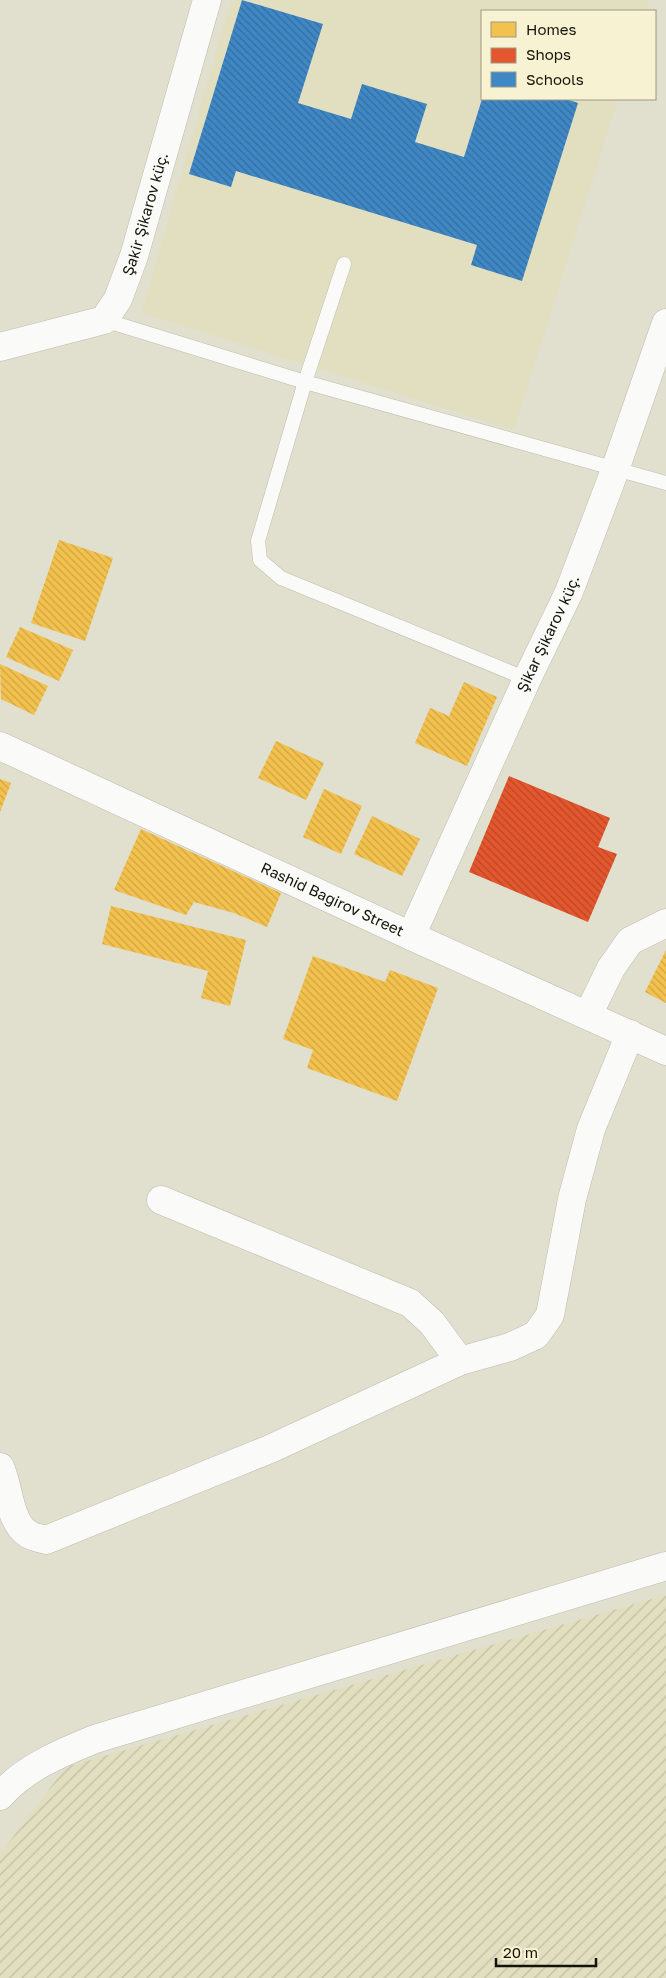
<svg xmlns="http://www.w3.org/2000/svg" width="666" height="1978" font-family="'Golos Text',sans-serif">
<defs>
<pattern id="industrial-furrows" width="10" height="10" patternUnits="userSpaceOnUse" patternTransform="scale(1.25)"><rect width="10" height="10" fill="#e2dec0"/><path d="M-1 1l2-2M0 10L10 0M9 11l2-2" fill="none" stroke="#c1bea4"/></pattern>
<pattern id="homes-back-hatch" width="6" height="6" patternUnits="userSpaceOnUse" patternTransform="scale(1.25)"><rect width="6" height="6" fill="#f2c14e"/><path d="M-1 5l2 2M0 0l6 6M5-1l2 2" fill="none" stroke="#cfa543"/></pattern>
<pattern id="shops-back-hatch" width="6" height="6" patternUnits="userSpaceOnUse" patternTransform="scale(1.25)"><rect width="6" height="6" fill="#e4572e"/><path d="M-1 5l2 2M0 0l6 6M5-1l2 2" fill="none" stroke="#b84725"/></pattern>
<pattern id="schools-back-hatch" width="6" height="6" patternUnits="userSpaceOnUse" patternTransform="scale(1.25)"><rect width="6" height="6" fill="#3f88c5"/><path d="M-1 5l2 2M0 0l6 6M5-1l2 2" fill="none" stroke="#346e9e"/></pattern>
</defs>
<rect width="100%" height="100%" fill="#e1dfcd"/>
<path fill="#e2dec0" d="M231 0H649L646 11H482V99H618L514 430 142 313Z"/>
<path fill="url(#industrial-furrows)" d="M666 1595V1978H0V1854L66 1767Z"/>
<path fill="url(#homes-back-hatch)" d="M59 540 113 558 85 641 31 623Z
M20 627 73 650 59 681 6 657Z
M0 664 48 686 34 715 1 699Z
M464 682 497 697 467 766 415 743 430 708 449 716Z
M276 741 324 763 306 800 258 778Z
M0 779 11 783 0 812Z
M324 789 362 806 341 854 303 837Z
M372 816 420 839 402 876 354 854Z
M141 829 281 893 267 927 234 913 194 902 186 915 114 890Z
M111 906 246 940 230 1006 201 998 208 971 102 944Z
M666 950V1003L645 992Z
M313 956 385 982 390 970 438 988 397 1101 307 1068 313 1050 283 1039Z"/>
<path fill="url(#shops-back-hatch)" d="M509 776 610 818 598 847 617 854 588 922 469 872Z"/>
<path fill="url(#schools-back-hatch)" d="M242 0 323 24 298 103 351 119 362 84 427 104 415 142 464 157 482 99H566L578 103 522 281 471 265 477 245 236 171 231 187 189 174Z"/>
<g fill="none" stroke-linecap="round" stroke-linejoin="round">
<g stroke="#bebdaf" stroke-width="15">
<path id="service" d="M344 264 305 382 258 541 260 560 281 578 527 679
M104 320 305 382 666 483"/>
</g>
<g stroke="#bebdaf" stroke-width="29">
<g id="minor">
<path id="s1" d="M0 347 104 320 118 299 134 256 207 0"/>
<path id="s2" d="M411 936 527 679 569 592 615 470 666 323"/>
<path d="M588 1015 611 968 630 941 666 923"/>
<path d="M161 1200 410 1303 432 1323 460 1361"/>
<path d="M0 1467C9 1486 9 1521 27 1533 31 1537 40 1538 46 1540L270 1449 460 1361 510 1347 536 1335 550 1315 572 1199 591 1129 630 1034"/>
<path d="M0 1796C24 1768 61 1753 95 1739L666 1566"/>
</g>
</g>
<g stroke="#bebdaf" stroke-width="29">
<g id="tertiary">
<path id="s3" d="M0 746 411 936 666 1051"/>
</g>
</g>
<use href="#service" stroke="#fafaf8" stroke-width="14"/>
<use href="#minor" stroke="#fafaf8" stroke-width="28"/>
<use href="#tertiary" stroke="#fafaf8" stroke-width="28"/>
</g>
<g text-anchor="middle" stroke-width="5" stroke-linejoin="round" paint-order="stroke">
<g font-size="15" fill="#141308" stroke="#f7f3d2">
<text dy="5" stroke="none"><textPath href="#s1" startOffset="222">Şakir Şikarov küç.</textPath></text>
<text dy="5" stroke="none"><textPath href="#s2" startOffset="332">Şikar Şikarov küç.</textPath></text>
<text dy="5" stroke="none"><textPath href="#s3" startOffset="366">Rashid Bagirov Street</textPath></text>
</g>
</g>
<rect x="481" y="10" width="175" height="90" fill="#f7f3d2" stroke="#9c9981"/>
<rect x="491" y="22" width="25" height="15" fill="#f2c14e" stroke="#9c9981"/>
<text x="526" y="35" font-size="15" fill="#141308">Homes</text>
<rect x="491" y="48" width="25" height="15" fill="#e4572e" stroke="#9c9981"/>
<text x="526" y="60" font-size="15" fill="#141308">Shops</text>
<rect x="491" y="72" width="25" height="15" fill="#3f88c5" stroke="#9c9981"/>
<text x="526" y="85" font-size="15" fill="#141308">Schools</text>
<path d="M496 1958v8h100v-8" fill="none" stroke="#141308" stroke-width="2.5"/>
<text x="503" y="1958" font-size="15" fill="#141308" stroke="#f7f3d2" stroke-width="4" paint-order="stroke">20 m</text>
</svg>
